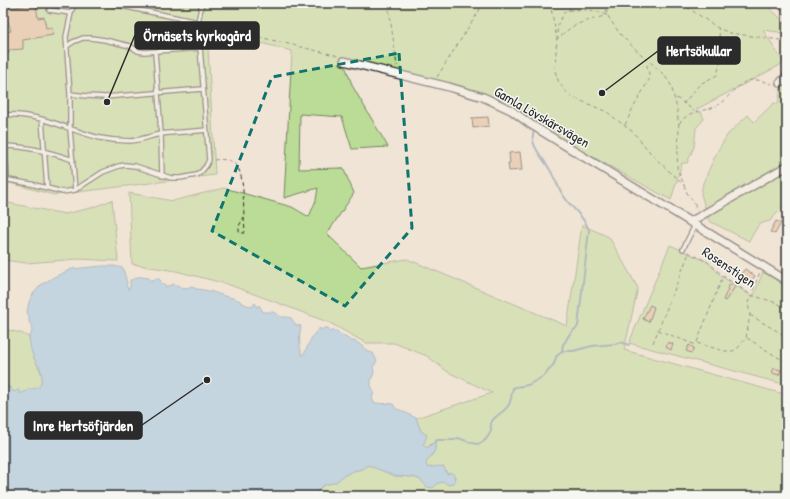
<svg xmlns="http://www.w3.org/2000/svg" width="790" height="499" font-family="'Patrick Hand',sans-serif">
<rect width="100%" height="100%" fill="#f0e4d6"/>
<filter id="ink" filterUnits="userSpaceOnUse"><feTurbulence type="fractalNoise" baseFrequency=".025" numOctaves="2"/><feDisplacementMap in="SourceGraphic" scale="8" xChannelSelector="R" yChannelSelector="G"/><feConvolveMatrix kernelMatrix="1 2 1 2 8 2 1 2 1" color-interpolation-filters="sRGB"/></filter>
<g filter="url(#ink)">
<path fill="#bbdc96" stroke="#738460" d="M3 3H765L787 25V35L778 32 763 30 770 41 771 42 773 46 784 63 697 109 696 112H701L704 119 696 128 694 147 687 163H682L671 200 490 100 344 63 353 87 388 147 352 149 342 117 300 114 299 169 343 168 354 193 327 234 361 267 407 259 567 326 582 225 609 237 638 288 624 350 787 395V496H314L318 490 324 485 336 482 343 476 353 471 362 469 368 465 395 476 413 477 421 480 438 483 444 482 449 485 455 482V476L452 474 449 473 447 474C442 464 437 467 428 468L425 464C428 458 434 455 435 449 435 447 435 444 435 442L431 444 427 448 423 445 421 431 416 418 492 393 448 372 427 356 394 343H366L330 323 278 303 227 284 176 271 132 264 129 193 173 201 224 188 292 207 309 217 316 200 318 188 284 198 292 51 207 29 215 175 54 195 3 181Z
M787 83V202L770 221 759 224 749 241 709 221 701 194 703 183 717 152 728 134 748 115 754 122 774 103 778 104 781 87Z
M112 200 118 261 78 259 26 263 3 260V202L65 214 91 208Z
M670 245 708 262 721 276 753 297 763 272 787 287V385L629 343Z
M3 329 21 333 29 337C31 344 31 351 34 358 37 366 48 380 39 387 33 391 24 392 18 395L15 392 3 387Z"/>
<path fill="#8ec3ec" stroke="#66869f" d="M102 266H114L123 268 127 283 126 285 128 289 130 288V280C134 280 134 278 138 277 140 276 145 278 149 278L150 281H151L154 279H159L161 281 160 283 165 285V287L174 284 176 286 178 285 179 287 187 288 192 286 196 289C203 289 217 293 224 296 227 297 230 297 233 298 239 300 233 299 239 300L242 303 252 307 255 303 257 308 259 305 263 312H273L281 317H287L291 318 296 325 301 326C299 336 299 345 302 355L304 354C309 344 311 335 320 328L321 330 324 328H328L330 332 334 330 335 331H337C340 336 347 337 351 341 360 340 364 352 373 353L377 361 373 367 374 372 371 381V386L374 392 372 399 375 403C381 404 387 403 393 404L396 409 400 410 416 418 421 431 427 435 425 441 423 445 427 448 435 442C435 445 435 449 434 452 431 457 427 459 426 464L428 468 438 466 444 467 447 474C455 470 454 477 455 482L449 485 444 482 438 483 433 488 427 487 421 480 413 477 395 476 368 465 362 469 353 471 343 476 336 482 324 485 318 490 314 496H3V385H4L3 387H10C11 390 13 391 15 392L17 390H19V394L20 393H23L24 391 26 392 29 389C44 390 44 377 39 366 37 364 35 361 34 358 31 352 30 344 29 337L31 334 32 331 31 325 29 322V316L27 312 29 302 33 294 41 285 54 277 72 269Z"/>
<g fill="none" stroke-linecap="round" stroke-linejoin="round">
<path stroke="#66869f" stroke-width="2" d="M534 131C532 136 532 139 534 144 537 153 545 161 550 170 555 178 558 188 563 195 571 208 584 216 589 230L578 326C576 329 573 330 571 333 567 336 567 341 563 344L562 351
M435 442 437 440H454L458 438C462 439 476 445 478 444 484 443 489 436 491 431 491 428 490 424 492 421 496 415 504 412 508 406 512 401 511 394 513 388L516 387 528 385 544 376 554 364 556 357 562 351H573L592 346 615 344 621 342 629 345"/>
</g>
<path fill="#e3b993" stroke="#2b2b2b" d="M40 3H55L54 7 40 5Z
M29 5V6L36 5 38 18 44 17 46 28 52 27 53 35 23 40V49L9 50V53L3 52V32L11 31 8 21H3V9L22 6Z
M488 117 489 126 473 128 472 118Z
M520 152 522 170 509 171 508 163H510L509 153Z
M776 221 781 223 775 234 770 232Z
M745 269 755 276 748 285 741 280 743 278 740 275Z
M730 284 735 287 725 301 723 300 728 289H727Z
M650 305 654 307 649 322 643 319Z
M668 342 673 344 671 350 666 347Z
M689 345 694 348 692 353 686 351Z
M774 368 781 370 779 375 772 373Z"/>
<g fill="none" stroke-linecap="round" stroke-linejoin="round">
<g stroke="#2b2b2b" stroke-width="6">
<path id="lane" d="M74 3 71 13 66 37 70 94V129L75 190
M107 3 198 22
M49 10 71 13
M67 46 73 42 83 38H91L105 40 130 46 138 51 144 52 200 48
M155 52 161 134 162 176
M70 94 87 96 105 97 203 89
M3 115C37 112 68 130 100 138 110 140 121 141 131 141 141 140 151 136 160 134 175 132 191 132 206 130
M42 119 47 188
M3 128 5 146 7 179
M3 146C27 146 50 152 73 160
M3 179 31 184 63 192 75 190 103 172 119 166 125 165 135 166 171 178H180L197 175 201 172 206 166 209 160 198 22 202 3
M683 249 695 225"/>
</g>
<g stroke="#2b2b2b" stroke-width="10">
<path id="street" d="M344 61 449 87 483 97 511 110 530 124 787 281
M780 83 787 76
M690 222 787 166"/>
</g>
<path stroke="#2b2b2b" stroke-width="1" stroke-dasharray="4 3" stroke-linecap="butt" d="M388 3 397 66
M550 3 556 34
M603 3 609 18 620 34 633 47 658 69 665 76 671 85 677 109 679 129 677 168 683 182 687 193 695 204 696 210
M681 3 718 28 730 33 787 41
M773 3 787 17
M568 10 577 3
M606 11 619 3
M607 15C597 11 589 9 578 10 573 10 569 10 565 11L558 24 557 34 555 71 559 83 570 96 607 112 621 123 633 132 655 158 685 186
M204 24 339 56
M556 40C563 34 570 27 578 24 587 20 597 19 606 15
M437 77 484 3
M676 98 680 100 694 111
M683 104 700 84 717 75 721 59 719 31 718 28
M679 124C682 119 689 113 696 112 705 109 711 110 719 104 730 97 738 82 751 80 758 79 765 82 772 84
M625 125 631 112 650 78 647 66 649 62
M214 160C221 159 230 159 235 164 245 173 243 204 244 217
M244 217 245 231 244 233H241L239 232V226Z
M688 252 708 262 723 276 751 295 777 303 787 309
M750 315 787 337
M658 330 693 344 697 343 724 351H733L738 348 746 338 750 315 748 303 760 272
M747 338 787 363
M697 342 723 276
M653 343 689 253"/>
<use href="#lane" stroke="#f6f6f2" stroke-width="3.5"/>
<use href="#street" stroke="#f6f6f2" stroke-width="7"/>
</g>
</g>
<path d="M0 0H790V499H0ZM399 53 412 228 345 306 212 231 272 77Z" fill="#f0e4d6" fill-opacity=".55" fill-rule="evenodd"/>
<path fill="none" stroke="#0f766e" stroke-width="3" stroke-dasharray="8 5" stroke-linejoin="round" d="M399 53 412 228 345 306 212 231 272 77Z"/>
<g text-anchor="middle" stroke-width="3" stroke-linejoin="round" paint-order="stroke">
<g font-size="14" fill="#2b2b2b" stroke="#f6f6f2">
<text transform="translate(542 117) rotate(30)" y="5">Gamla Lövskärsvägen</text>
<text transform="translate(729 267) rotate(34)" y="5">Rosenstigen</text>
</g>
</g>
<path fill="none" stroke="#2b2b2b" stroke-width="1.5" d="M107 102L135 35M602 93L658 51M207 380L142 425"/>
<g fill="#2b2b2b" stroke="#f6f6f2" stroke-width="1.5">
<circle cx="107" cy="102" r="4"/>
<circle cx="602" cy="93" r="4"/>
<circle cx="207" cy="380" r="4"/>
</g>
<g fill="#2b2b2b" stroke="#2b2b2b" stroke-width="1.5">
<rect x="135" y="22" width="124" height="27" rx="4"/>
<rect x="658" y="37" width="82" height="27" rx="4"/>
<rect x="25" y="412" width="117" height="27" rx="4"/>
</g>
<g font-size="15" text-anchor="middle" font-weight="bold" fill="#fff">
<text x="197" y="41">Örnäsets kyrkogård</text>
<text x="699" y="56">Hertsökullar</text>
<text x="83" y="431">Inre Hertsöfjärden</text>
</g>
<rect width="790" height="499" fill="none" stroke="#f6f6f2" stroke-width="16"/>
<rect x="8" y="8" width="774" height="483" fill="none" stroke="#2b2b2b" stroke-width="1.5" filter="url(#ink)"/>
</svg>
